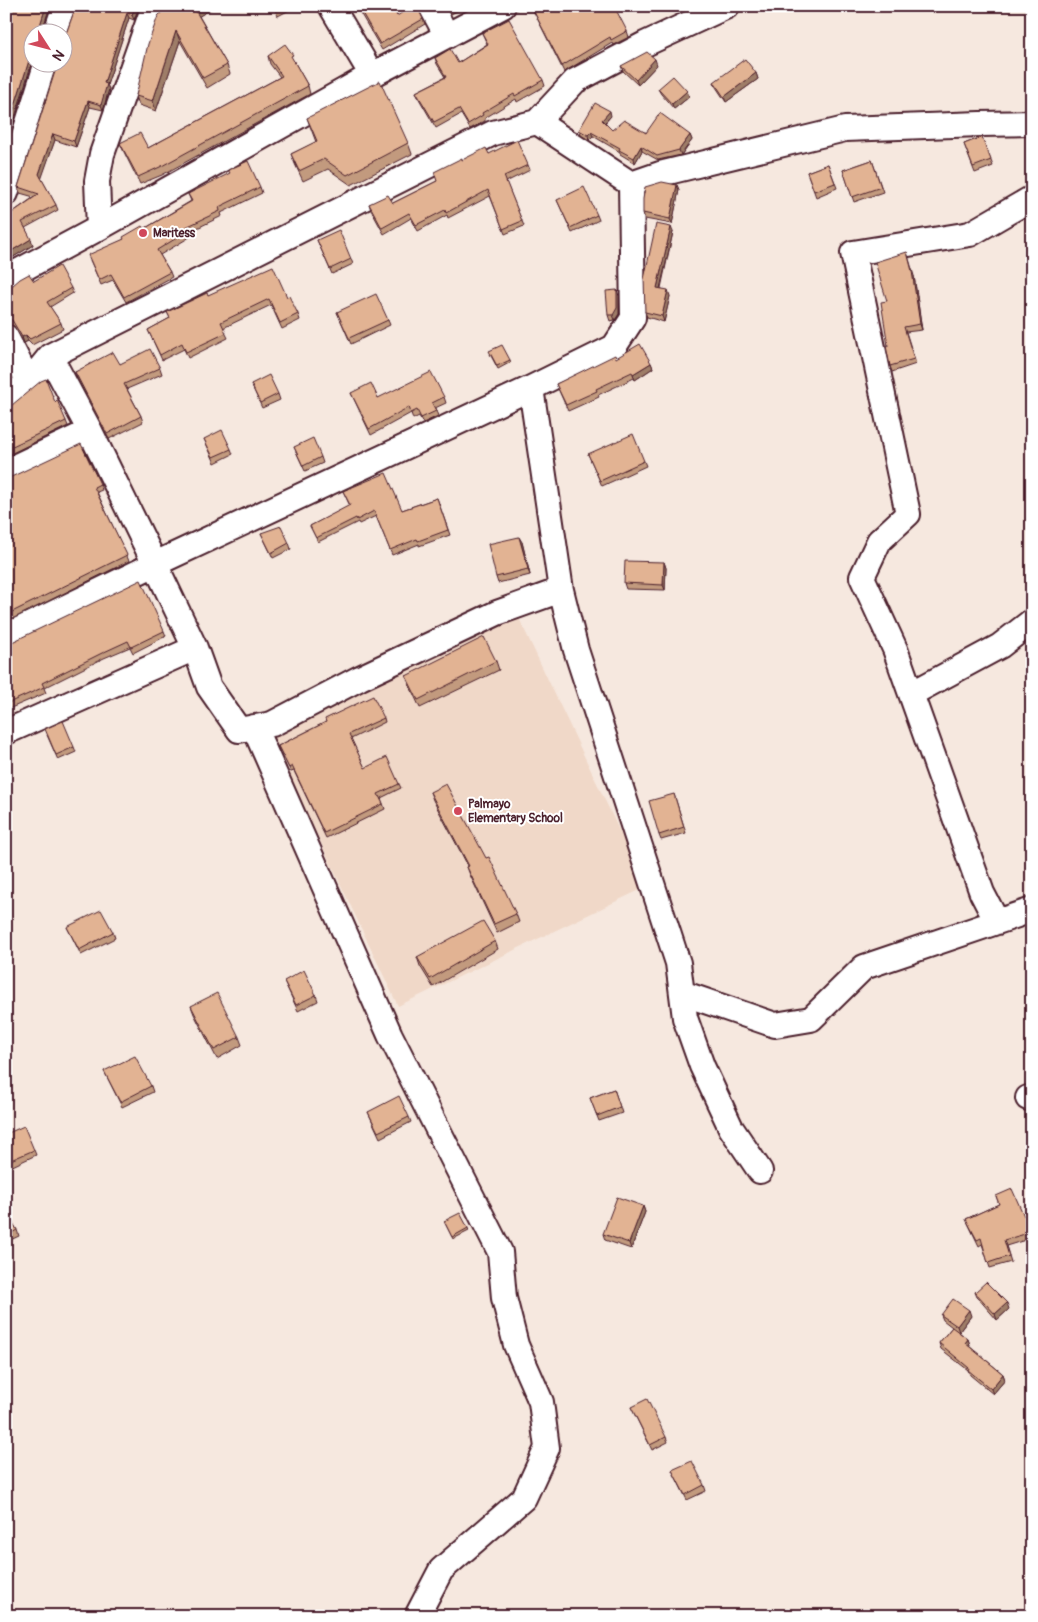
<svg xmlns="http://www.w3.org/2000/svg" width="1038" height="1622" font-family="Pangolin,sans-serif">
<rect width="100%" height="100%" fill="#f6e8df"/>
<filter id="ink" filterUnits="userSpaceOnUse"><feTurbulence type="fractalNoise" baseFrequency=".02" numOctaves="2"/><feDisplacementMap in="SourceGraphic" scale="10" xChannelSelector="R" yChannelSelector="G"/><feConvolveMatrix kernelMatrix="1 2 1 2 8 2 1 2 1" color-interpolation-filters="sRGB"/></filter>
<g filter="url(#ink)">
<path fill="#f0d8c8" d="M518 616 646 887 398 1006 270 735Z"/>
<g fill="none" stroke-linecap="round" stroke-linejoin="round">
<g stroke="#4a1f2b" stroke-width="28">
<path id="minor" d="M331 6 372 75
M431 6 447 36
M56 32 65 6
M537 122 575 81 645 44 727 6
M631 184 660 174 845 129 980 124 1032 123
M6 193 47 62
M99 228 97 181 102 154 154 6
M6 278 99 228 372 75 503 6
M6 337 29 382 50 356 493 133 537 122 631 184 633 318 614 347 531 388 155 564 6 636
M50 356 90 431 155 564 195 648 209 687 239 730 272 724 360 678 497 613 561 590
M531 388 561 590 576 650 678 963 685 1018 702 1066 731 1128 760 1171
M6 400 29 382
M6 471 90 431
M911 694 1000 646 1032 621
M254 727 390 1035 500 1252 504 1298 516 1345 541 1402 547 1448 524 1498 441 1570 417 1616
M6 732 195 648
M997 922 982 893 895 649 862 577 879 541 908 514 853 253 970 234 1032 198
M682 993 775 1025 811 1019 864 967 1032 910
M1028 1098 1032 1097"/>
</g>
<use href="#minor" stroke="#fff" stroke-width="24"/>
</g>
<path fill="#c29a7e" stroke="#4a1f2b" d="M76 6H139L134 20 129 18 107 85 109 89 103 110 90 107 76 147 55 140 41 178 56 205 58 210 25 228 33 245 10 259 6 251V217L34 197 20 193 18 187 67 31Z
M168 6H216L199 16 227 65 230 74 207 88 180 41 156 111 139 105 136 96Z
M273 6H297L278 16Z
M356 6H392L397 16 423 19 425 24 382 50Z
M447 6H467L451 14Z
M531 6 627 31 629 37 613 45 612 43 564 72Z
M482 33 543 80 545 86 517 102 516 99 485 118V121L470 129 461 114 436 128 418 97 416 92 445 77 437 64 435 58 458 63 487 44Z
M268 56 296 62 295 63 308 86 310 94 162 175 140 184 123 150 120 143 148 148 280 77 270 64Z
M657 65 638 85 623 71 621 66Z
M756 73 758 79 726 102 716 87 714 82Z
M658 89 687 91 689 97 674 109 661 94Z
M611 116 605 123 612 130 690 135 692 140 681 155 658 160 642 151 635 163 620 154V152L593 136 589 140 581 135 579 130Z
M307 118 408 143 412 154 351 185 328 169 303 181 295 164 291 154 316 142Z
M982 137 993 166 975 173 964 144Z
M489 154 528 165 530 170 506 182 524 226 505 234 490 196 448 218 447 215 418 231 411 218 384 234 371 210 369 204 393 203 437 181 462 160Z
M872 160 883 192 854 202 843 170Z
M828 164 837 188 816 197 807 172Z
M677 185 679 190 672 224 645 219 643 213Z
M260 187 262 193 221 213 222 216 189 232 190 237 160 255 170 272 172 277 126 302 113 280 101 285 90 260 124 239 144 229 191 201 188 194Z
M557 200 597 215 599 220 572 233Z
M673 232 661 288 670 296 664 322 647 317 645 312Z
M317 240 351 259 353 264 332 274Z
M914 276 922 330 906 332 916 364 892 372 890 366 887 301Z
M34 281 71 288 73 293 50 307 61 323 63 329 32 345 28 341 24 343 14 326 6 324V291Z
M208 295 287 297 298 314 300 320 282 329 271 305 223 328 228 338 188 358 184 349 162 360 148 330 170 318 167 312Z
M619 296V314L615 320 610 321 608 315Z
M337 312 388 320 390 325 351 344Z
M490 354 510 360 511 362 498 369Z
M616 358 651 363 653 368 635 380 634 378 598 395 599 397 568 411 556 384Z
M120 364 160 368 162 374 127 389 141 416 143 422 109 439 77 378 75 372Z
M251 384 278 394 280 400 262 408Z
M351 393 378 398 444 397 446 403 435 408 438 416 423 423 419 416 413 419 411 413 371 435Z
M55 402 66 421 68 426 6 456V408Z
M204 439 231 449 233 454 215 463Z
M294 447 321 457 323 463 305 471Z
M588 454 644 461 646 466 602 486Z
M6 478 100 484 102 490 97 492 129 561 6 622Z
M343 491 402 510 437 498 450 535 419 546V544L392 555 376 516 359 524 358 522 318 542 310 526 350 506Z
M261 533 289 543 291 549 273 558Z
M522 542 530 575 498 583 496 577Z
M664 562 666 568 665 590 626 589 624 583Z
M164 631 166 636 133 653 130 647 104 658 44 688 46 693 6 710V643Z
M496 661 499 670 420 708 409 684 406 676Z
M384 718 385 722 351 739 365 768 399 784 401 788 381 798 385 809 326 838 294 771 291 772 278 746 326 722Z
M47 735 74 747 76 752 58 760Z
M430 792 516 914 519 922 497 933 470 875 467 867 468 866 433 800Z
M674 794 686 833 661 840 659 835Z
M67 927 113 932 115 938 81 955Z
M495 941 498 949 433 987 420 966 417 957Z
M284 981 316 995 318 1001 298 1011Z
M191 1006 239 1037 242 1045 217 1059 194 1014Z
M104 1071 151 1086 153 1092 122 1107Z
M614 1089 622 1113 599 1121 590 1098Z
M368 1112 409 1117 411 1122 380 1138Z
M6 1134 34 1150 36 1155 6 1169Z
M996 1196 1024 1216 1032 1229V1238L1006 1246 1011 1262 990 1268 982 1244 979 1246 966 1219 999 1204Z
M643 1206 645 1212 631 1249 605 1240 603 1234Z
M6 1211 17 1230 19 1236 6 1242Z
M444 1221 468 1228 469 1231 453 1239Z
M975 1292 1009 1309 997 1320 977 1297Z
M941 1315 971 1316 959 1332 968 1339 970 1345 969 1346 1003 1374 1005 1380 993 1394 970 1375 968 1370 941 1349 939 1343 952 1327 943 1320Z
M631 1407 666 1437 668 1442 652 1450Z
M672 1470 704 1485 706 1491 687 1500Z"/>
<path fill="#9e7d67" stroke="#4a1f2b" d="M46 6H50L43 28V32L40 29 41 22Z
M135 6H139L134 20 132 15Z
M196 6H216L198 17 194 8Z
M127 13 129 18 107 85 109 89 103 110 101 105 104 83Z
M176 31 180 41 156 111 153 101Z
M32 51V62L6 146V134Z
M655 59 657 65 638 85 636 80Z
M756 73 758 79 726 102 724 97Z
M687 91 689 97 674 109 672 104Z
M88 101 90 107 76 147 74 141Z
M610 111 611 116 603 124 602 120Z
M591 132 593 136 589 140 588 135Z
M53 134 55 140 41 180 39 174Z
M690 135 692 140 681 155 679 150Z
M641 146 642 151 635 163 634 158Z
M677 185 679 190 672 224 670 219Z
M671 227 673 232 659 293 657 288Z
M31 239 33 245 10 259 8 253Z
M907 252 914 276 922 330 920 324Z
M617 290 619 296V314L615 320 613 315Z
M668 290 670 296 664 322 662 316Z
M26 335 28 341 24 343 22 337Z
M651 363 653 368 635 380 633 374Z
M519 537 522 542 530 575 528 569Z
M664 562 666 568 665 590 663 585Z
M643 1206 645 1212 631 1249 629 1243Z
M1007 1303 1009 1309 997 1320 995 1314Z
M969 1310 971 1316 959 1332 957 1326Z
M968 1339 970 1345 967 1348 965 1343Z
M1003 1374 1005 1380 993 1394 991 1389Z"/>
<path fill="#e2b393" stroke="#4a1f2b" d="M6 6H46L41 22 40 29 42 32H32V51L6 134Z
M76 6H135L132 15 127 13 104 83 107 84 101 105 88 101 74 141 53 134 39 174 56 205 22 222 31 239 8 253 6 250V217L39 194 18 187 58 62H62V37L67 31Z
M168 6H196L194 8 227 65 203 78 176 31 153 101 136 96 148 44 158 16Z
M273 6H284L276 11Z
M358 6H392L397 16 412 6H417L423 19 380 44Z
M531 6H614L627 31 611 40 610 37 562 66Z
M509 19 543 80 515 96 514 94 482 113 483 115 468 124 459 109 434 122 416 92 446 77 435 58 450 49 458 63 488 44 482 33Z
M285 44 293 55 291 56 308 86 160 167 138 177 120 143 140 133 148 148 282 76 268 56Z
M647 52 655 59 636 80 621 66Z
M745 59 756 73 724 97 714 82Z
M673 76 687 91 672 104 658 89Z
M380 81 408 143 347 175 324 159 299 171 291 154 317 141 307 118Z
M595 103 610 111 602 120 612 130 624 120 646 133 660 113 690 135 679 150 657 156 641 146 634 158 619 150 620 148 591 132 588 135 579 130Z
M982 137 991 160 973 167 964 144Z
M517 140 528 165 504 176 522 221 503 229 488 190 446 213 445 210 416 225 409 213 382 228 369 204 388 195 393 203 437 181 434 172 462 158V160L486 148 489 154Z
M872 160 881 187 852 197 843 170Z
M248 161 260 187 219 207 220 211 186 227 188 231 157 250 170 272 124 297 111 274 99 280 88 255 124 239 123 237 142 226 144 229 192 201 188 194 230 173 228 170Z
M828 164 835 183 814 191 807 172Z
M662 182 677 185 670 219 643 213V199L645 187Z
M584 187 597 215 570 228 557 200Z
M656 224 671 227 657 288 668 290 662 316 645 312 644 279Z
M339 230 351 259 330 269 317 240Z
M907 252 912 271 920 324 904 327 914 359 890 366 886 346H888L881 302 887 301 875 262Z
M59 266 71 288 47 302 61 323 30 339 26 335 22 337 12 320 6 318V291L20 279 29 274 34 281Z
M273 266 287 297 289 296 298 314 280 323 269 299 221 322 226 333 186 352 182 343 160 355 148 330 170 318 167 312 207 293 208 295Z
M617 290V308L613 315H608L606 291Z
M376 294 388 320 349 338 337 312Z
M640 344 651 363 633 374 632 372 596 389 597 391 566 405 556 384 615 355 616 358Z
M502 345 510 360 497 366 489 351Z
M150 349 160 368 124 384 141 416 107 434 75 372 113 352 120 364Z
M431 372 444 397 432 403 436 411 421 418 417 410 411 413 409 407 369 429 351 393 371 383 378 398Z
M269 375 278 394 260 403 251 384Z
M46 379 55 402 57 400 66 421 6 449V408L12 405 41 381Z
M222 430 231 449 213 457 204 439Z
M633 434 644 461 600 481 588 454Z
M313 438 321 457 303 466 294 447Z
M81 444 100 484 94 487 127 555 6 615V478H9Z
M386 473 402 510 437 498 448 530 418 541 417 539 390 550 374 511 357 520 356 518 316 538 310 526 350 505 343 491Z
M281 526 289 543 271 553 261 533Z
M519 537 528 569 496 577 488 544Z
M625 561 664 562 663 585 624 583Z
M141 580 164 631 131 647 128 641 102 653 42 683 44 687 6 704V643H10Z
M484 637 496 661 418 700 406 676Z
M373 696 384 718 349 734 365 768 387 757 399 784 378 794 383 804 324 833 292 766 289 768 278 746 326 722 325 719Z
M63 721 74 747 56 755 45 729Z
M446 784 486 858 489 857 516 914 494 924 467 867 469 866 430 792Z
M674 794 684 827 659 835 649 801Z
M101 910 113 932 79 950 67 927Z
M483 921 495 941 430 979 417 957Z
M304 970 316 995 296 1005 284 981Z
M217 993 239 1037 214 1050 191 1006Z
M135 1056 151 1086 120 1102 104 1071Z
M614 1089 620 1107 597 1116 590 1098Z
M399 1096 409 1117 378 1132 368 1112Z
M24 1126 34 1150 6 1162V1134Z
M1012 1189 1024 1216 1027 1215 1032 1232 1004 1240 1009 1256 988 1263 981 1238 977 1240 966 1219 999 1204 996 1196Z
M617 1197 643 1206 629 1243 603 1234Z
M6 1211 17 1230 6 1236Z
M460 1213 468 1228 452 1237 444 1221Z
M986 1282 1007 1303 995 1314 975 1292Z
M953 1299 969 1310 957 1326 941 1315Z
M952 1327 968 1339 965 1343 1003 1374 991 1389 968 1370 969 1368 939 1343Z
M647 1399 666 1437 650 1445 631 1407Z
M692 1461 704 1485 685 1495 672 1470Z"/>
</g>
<g fill="#d1495b" stroke="#fff" stroke-width="2">
<circle cx="143" cy="233" r="5"/>
<circle cx="458" cy="811" r="5"/>
</g>
<g text-anchor="middle" stroke-width="4" stroke-linejoin="round" paint-order="stroke">
<g font-size="12" font-weight="bold" fill="#4a1f2b" stroke="#fff" text-anchor="start">
<text x="153" y="237">Maritess</text>
<text x="468" y="808">Palmayo<tspan x="468" dy="14">Elementary School</tspan></text>
</g>
</g>
<rect width="1038" height="1622" fill="none" stroke="#fff" stroke-width="25"/>
<rect x="12" y="12" width="1013" height="1597" fill="none" stroke="#4a1f2b" stroke-width="2" filter="url(#ink)"/>
<g transform="translate(48 48) rotate(126)"><circle r="24" fill="#ffffff" stroke="#b7a5aa"/>
<path d="M0-4L9 19L0 12L-9 19Z" fill="#d1495b"/>
<text y="-8" font-size="14" font-weight="bold" text-anchor="middle" fill="#4a1f2b">N</text>
</g>
</svg>
